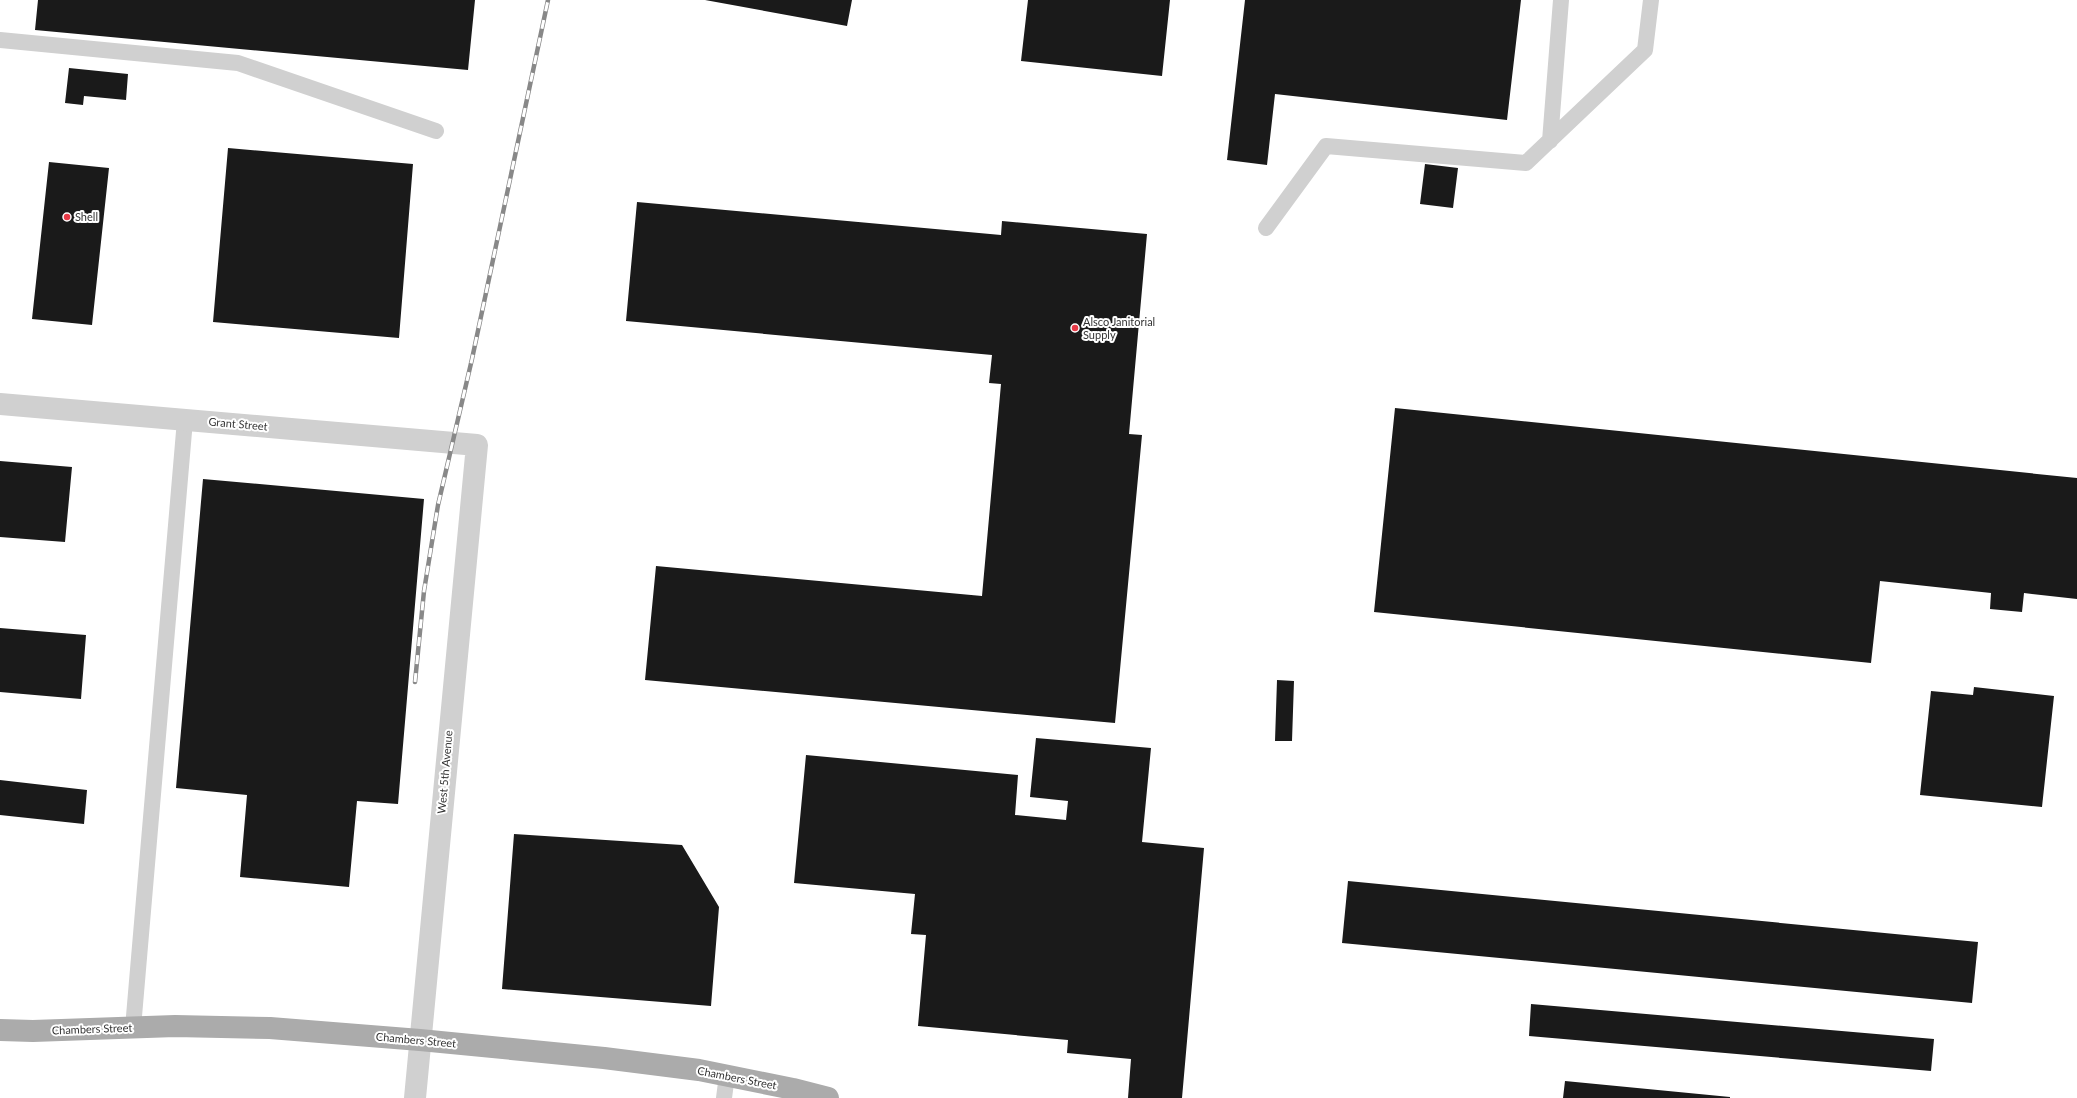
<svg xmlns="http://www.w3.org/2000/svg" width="2077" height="1098" font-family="Lato,sans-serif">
<rect width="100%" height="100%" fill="#fff"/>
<path fill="#1a1a1a" d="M38 0H475L468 70 35 30Z
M705 0H852L847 26Z
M1028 0H1170L1162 76 1021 61Z
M1245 0H1521L1507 120 1275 94 1267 165 1227 160Z
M69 68 128 74 126 100 84 96 83 105 65 103Z
M228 148 413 164 399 338 213 322Z
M49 162 109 168 92 325 32 319Z
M1425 164 1458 168 1453 208 1420 204Z
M637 202 1001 235 1002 221 1147 234 1129 434 1142 435 1115 723 645 680 656 566 982 596 1001 384 989 383 992 355 626 321Z
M1395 408 2077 478V599L2024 593 2022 612 1990 609 1991 593 1880 581 1871 663 1374 612Z
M0 461 72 467 65 542 0 537Z
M203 479 424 499 398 804 357 801 349 887 240 877 247 795 176 788Z
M0 628 86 635 81 699 0 692Z
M1277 680 1294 681 1292 741H1275Z
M1974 687 2054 696 2042 807 1920 795 1931 691 1973 695Z
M1036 738 1151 748 1142 842 1204 848 1182 1098H1128L1131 1059 1067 1053 1068 1040 918 1026 926 935 911 934 915 894 794 883 806 755 1018 775 1015 815 1066 820 1068 801 1030 797Z
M0 780 87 790 84 824 0 815Z
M514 834 682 845 719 907 711 1006 502 989Z
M1348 881 1978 942 1972 1003 1342 943Z
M1531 1004 1934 1039 1931 1071 1529 1036Z
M1565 1081 1730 1097V1098H1563Z"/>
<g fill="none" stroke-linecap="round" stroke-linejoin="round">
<path stroke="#d0d0d0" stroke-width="16" d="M0 40 238 63 436 131
M1550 141 1561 0
M1266 228 1326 146 1526 163 1645 50 1651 0
M133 1028 185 420
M724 1098 727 1075"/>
<path stroke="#d0d0d0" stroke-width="22" d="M0 404 477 445 415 1098"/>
<path stroke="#ababab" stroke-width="22" d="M0 1030 33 1031 175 1026 270 1028 420 1040 604 1058 699 1070 793 1089 828 1098"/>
<g stroke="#888" stroke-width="4.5">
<path id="rail" d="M415 682 424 591 438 505 472 359 548 0"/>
</g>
<use href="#rail" stroke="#fff" stroke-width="3" stroke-dasharray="9" stroke-linecap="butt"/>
</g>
<g fill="#e63946" stroke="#fff" stroke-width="1.5">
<circle cx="67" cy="217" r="4"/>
<circle cx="1075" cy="328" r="4"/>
</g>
<g text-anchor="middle" stroke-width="4" stroke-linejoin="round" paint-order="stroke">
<g font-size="11" fill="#333" stroke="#fff" text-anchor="start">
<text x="75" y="221">Shell</text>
<text x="1083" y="326">Alsco Janitorial<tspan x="1083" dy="13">Supply</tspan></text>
</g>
<g font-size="11" fill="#333" stroke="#fff">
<text transform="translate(238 424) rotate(5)" y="4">Grant Street</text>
<text transform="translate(445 772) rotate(-85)" y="4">West 5th Avenue</text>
<text transform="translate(92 1029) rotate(-2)" y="4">Chambers Street</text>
<text transform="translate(416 1040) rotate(5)" y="4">Chambers Street</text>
<text transform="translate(737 1078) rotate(11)" y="4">Chambers Street</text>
</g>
</g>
</svg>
